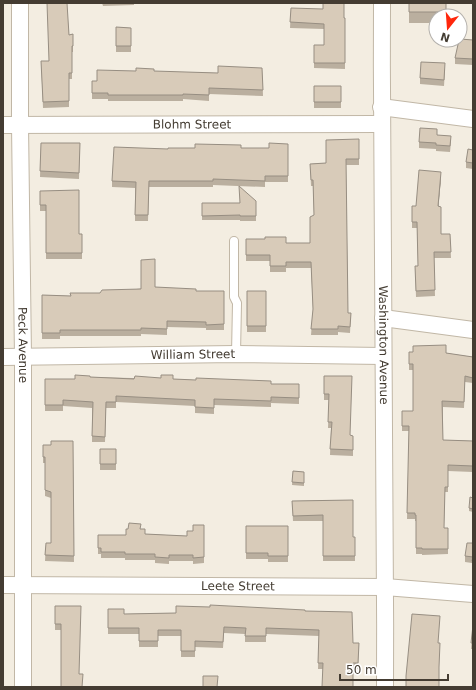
<svg xmlns="http://www.w3.org/2000/svg" width="476" height="690" font-family="'DejaVu Sans',sans-serif">
<rect width="100%" height="100%" fill="#f3ede1"/>
<g fill="none" stroke-linecap="round" stroke-linejoin="round">
<g stroke="#c1b7a6" stroke-width="10">
<path id="service" d="M234 241V297L237 303 236 354"/>
</g>
<g stroke="#c1b7a6" stroke-width="18">
<g id="minor">
<path id="s1" d="M20 3V125L23 357V687"/>
<path id="s2" d="M382 3C381 231 386 459 385 687"/>
<path d="M381 107 473 119"/>
<path id="s3" d="M3 125 382 124"/>
<path d="M383 318 473 330"/>
<path id="s4" d="M3 357 236 354 383 356"/>
<path id="s5" d="M3 585 385 587 473 594"/>
</g>
</g>
<use href="#service" stroke="#fff" stroke-width="8"/>
<use href="#minor" stroke="#fff" stroke-width="16"/>
</g>
<path fill="#baaf9f" d="M102 3H134V5L103 6Z
M409 3H446V16H436V23H409Z
M67 8 69 35 73 34V52H72V79H69V107L43 108 41 61H49Z
M291 8 345 18V69L314 68V45H324V29L290 28Z
M116 27 131 28V52H116Z
M473 40V65L455 64V58Z
M262 68 263 96 209 94V101L183 99V101H108V99H92V81H97L136 71 218 73Z
M445 69 444 86 420 84V78Z
M314 86H341V108H314Z
M437 135 451 142 450 152 436 151V149L419 148V142Z
M359 139V165H346L348 313H351L350 333 338 332V335H311L313 310 311 268H286V272H270V261H246V239L286 243H310L314 215 313 186H311L310 164 326 163Z
M41 143H80L79 179 40 177Z
M288 144V182H265V187L213 185V187H149L148 221H135V188L112 187V181L168 149 195 148H269Z
M473 150V169L466 168V162Z
M441 178 438 207 441 234H450L451 258H434L435 296 416 297 415 266H418L417 228H412V222L416 206Z
M40 191 79 234H82V259H46V211H40Z
M256 201V221H240V220H202V203H239Z
M155 287 196 291H224V330H206V328L167 327V335L141 334V336H60V339H42V295L71 296Z
M247 291H266V332H247Z
M409 352 446 353 473 357V383L465 382 464 408 443 407V440L473 441V472L448 471V492H445L444 528H448V554L422 555V554H416V521H415V519H407L409 431H402V411H413V370H409Z
M324 376 350 436H353V456L330 455 331 428H328L329 400H324Z
M90 377 173 379 271 384H299V404L271 403V407L214 405V414L195 413V406L116 402V408H106L105 442H92V408L63 406V411H45V379H75Z
M73 441 74 562 45 561 46 543H51V498L45 496V463H43V445H51Z
M100 449H116V470H100Z
M293 471 304 472V486L292 485Z
M473 498V512L469 511V508Z
M353 500V537H355V561H323V521H293L292 501Z
M204 525V563L193 564V561H169V564L155 563V560H125V558H101V554H98V535H126L140 529 145 534 187 536 193 531Z
M246 526H288V562H268V559H246Z
M473 543V567H472V563L465 562V556Z
M55 606H81L61 630H55Z
M108 609 124 614 305 611 353 643H359L358 669H318L319 636 266 634V642H245V634L224 633 223 648 195 647V657H181V636H158V647H139V634H108Z
M473 625V649H471Z"/>
<path fill="#978e82" d="M441 172V178L438 212V206Z"/>
<path fill="#d8cbb9" stroke="#978e82" d="M47 3H67L69 35 73 34V46H72V73H69V101L43 102 41 61H49Z
M323 3H344V18H345V63H314V45H324V24L290 22 291 8 323 9Z
M409 3H446V12H409Z
M116 27 131 28V46H116Z
M460 39 473 40V59L455 58 459 40Z
M421 62 445 63 444 80 420 78Z
M218 66 262 68 263 90 209 88V95L183 94V95H108V93H92V81H97V70L136 71V68L154 69V71L218 73Z
M314 86H341V102H314Z
M420 128 437 129V135L451 136 450 146 436 145V143L419 142Z
M359 139V159H346L348 313H351L350 327 338 326V329H311L313 309 311 262H286V266H270V255H246V239H265V237H286V243H310V217L314 215 313 180H311L310 164 326 163V140Z
M41 143H80L79 173 40 171Z
M269 143 288 144V176H265V181L213 179V181H149L148 215H135L136 182 112 181 114 147 168 149V148H195V144L241 145V148H269Z
M468 149 473 150V163L466 162Z
M419 170 441 172 438 206 441 207V234H450L451 252H434L435 290 416 291 415 266H418L417 222H412V206H416Z
M239 186 256 201V216H240V215L202 216V203H240Z
M79 190V234H82V253H46V205H40V191Z
M155 259V287L196 289V291H224V324L206 325V322L167 321V329L141 328V330H60V333H42V295L71 296 70 293H100L102 290 141 289V260Z
M247 291H266V326H247Z
M446 345V353L473 357V378L465 376 464 402 442 401 443 440 473 441V466L448 465V487H445L444 528H448V549H422V548H416V515H415V513H407L409 426H402V411H413V364H409V352H413V346Z
M75 375 90 376V377L134 379 135 376 161 378V375H173V379L196 380V378L271 381V384H299V398L271 397V401L214 399V408L195 407V400L116 396V402H106L105 437 92 436 93 402 63 400V405H45V379H75Z
M324 376H352L350 435 353 436V450L330 449 332 422H328L329 394H324Z
M51 441H73L74 556 45 555 46 543H51V492L45 490V457H43V445H51Z
M100 449H116V464H100Z
M293 471 304 472V483L292 482Z
M470 497 473 498V509L469 508Z
M353 500V537H355V556H323V515L293 516 292 501Z
M129 523 141 524 140 529H145V534L187 536V531H193V525H204V557L193 558V555H169V558L155 557V554H125V552H101V548H98V535H126V529H128Z
M246 526H288V556H268V553H246Z
M467 543H473V561H472L473 557 465 556Z
M210 605 305 610V611L352 612 353 643H359L358 663H353V687H322L323 663H318L319 630 266 628V636H245L246 628 224 627 223 642 195 641V651H181V630H158V641H139V628H108V609H124V614L176 613V606L210 607Z
M55 606H81L79 674H83L82 687H61V624H55Z
M412 614 440 616 438 643H440L439 667V687H406V676Z
M473 625V643H471Z
M203 676H218L217 687H203Z"/>
<g text-anchor="middle" stroke-width="3" stroke-linejoin="round" paint-order="stroke">
<g font-size="12" fill="#443c32" stroke="#fff">
<text dy="4" stroke="none"><textPath href="#s3" startOffset="189">Blohm Street</textPath></text>
<text dy="4" stroke="none"><textPath href="#s1" startOffset="342">Peck Avenue</textPath></text>
<text dy="4" stroke="none"><textPath href="#s2" startOffset="342">Washington Avenue</textPath></text>
<text dy="4" stroke="none"><textPath href="#s4" startOffset="190">William Street</textPath></text>
<text dy="4" stroke="none"><textPath href="#s5" startOffset="235">Leete Street</textPath></text>
</g>
</g>
<rect width="476" height="690" fill="none" stroke="#443c32" stroke-width="8"/>
<g transform="translate(448 28) rotate(197)"><circle r="19" fill="#ffffff" stroke="#b4b1ad"/>
<path d="M0-3L7 15L0 10L-7 15Z" fill="#ff270c"/>
<text y="-6" font-size="11" font-weight="bold" text-anchor="middle" fill="#443c32">N</text>
</g>
<path d="M340 674v6h108v-6" fill="none" stroke="#443c32" stroke-width="2"/>
<text x="346" y="674" font-size="12" fill="#443c32" stroke="#ffffff" stroke-width="3" paint-order="stroke">50 m</text>
</svg>
